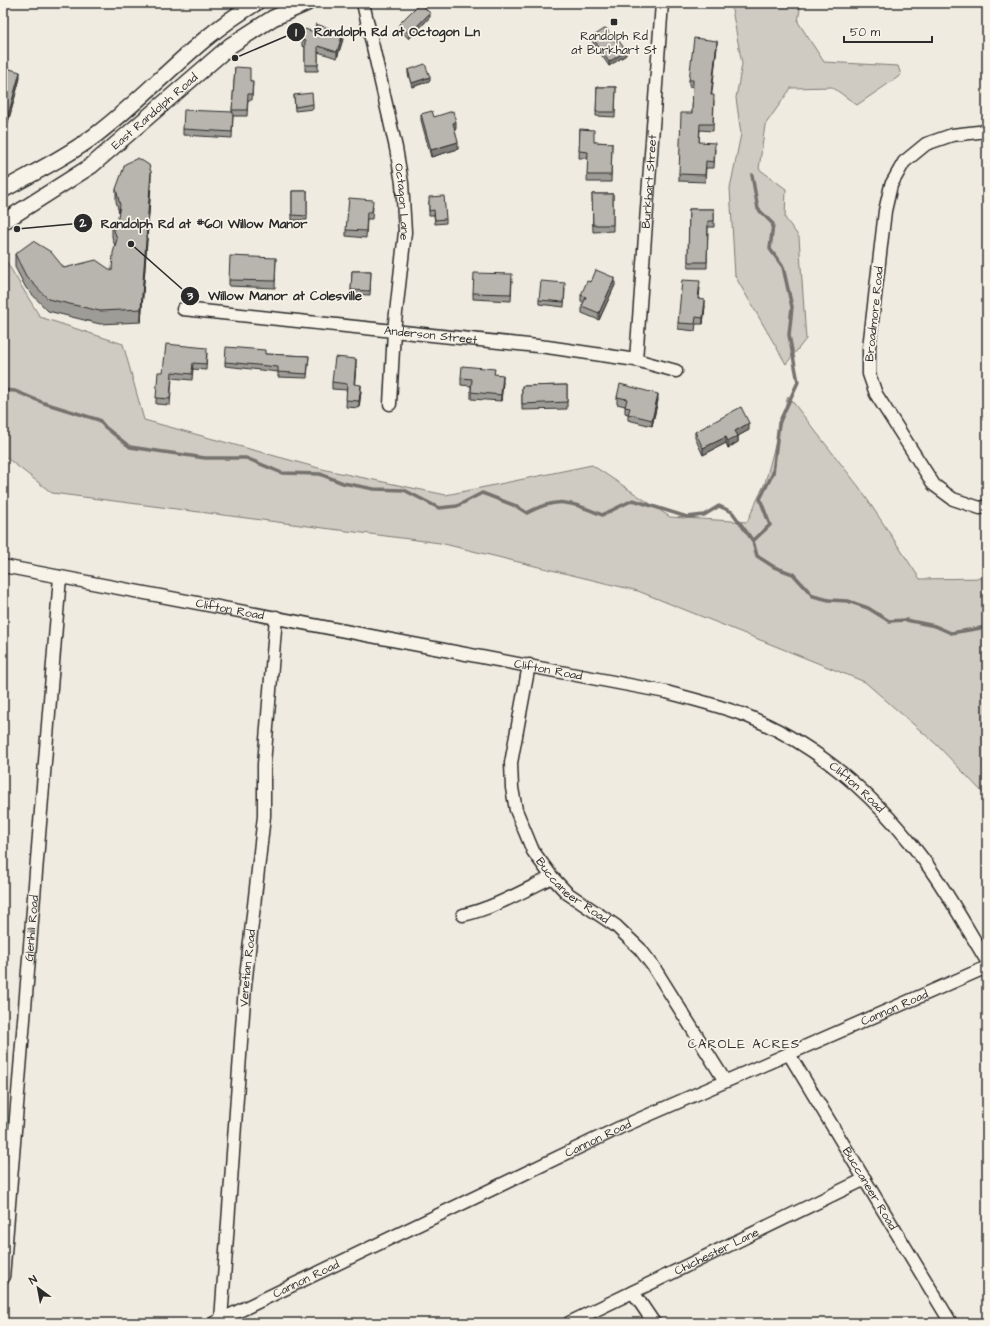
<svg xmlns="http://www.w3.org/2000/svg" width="990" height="1326" font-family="'Architects Daughter',sans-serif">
<rect width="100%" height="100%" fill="#efebe0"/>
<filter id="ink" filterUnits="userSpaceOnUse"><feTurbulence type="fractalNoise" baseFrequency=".025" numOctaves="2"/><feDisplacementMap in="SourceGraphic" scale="8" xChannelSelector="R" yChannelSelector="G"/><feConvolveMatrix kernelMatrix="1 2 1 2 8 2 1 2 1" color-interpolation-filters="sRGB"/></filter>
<g filter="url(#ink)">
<path fill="#cfcbc2" stroke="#7d7b76" d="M736 3H801L798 22 824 62 898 66 901 75 857 105 832 87 791 88 765 125 759 169 786 189 785 218 799 237 806 339 786 364 735 276 730 188 741 134 736 98 742 64 731 4Z
M3 256 40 317 123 344 144 420 326 470 446 495 592 465 670 517 747 522 765 483 788 396 859 487 920 579 987 578V797L937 745 865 682 638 591 440 543 52 493 3 455Z"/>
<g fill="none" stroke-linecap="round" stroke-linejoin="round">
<path stroke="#74726e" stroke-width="3.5" d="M752 175 758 209 773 224 770 249 783 267 792 307 789 335 798 382 779 423 773 473 760 499 770 525 753 541
M3 390 15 391 44 403 99 420 105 427 130 447 205 458H246L282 473 320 474 343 483 374 489 404 490 439 508 457 506 482 493 516 506 527 513C559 496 570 502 602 515L633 500 687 517 704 515 719 506 732 512 753 541 757 556 774 567 793 574 813 596 829 600 848 601 868 608 889 621 906 620 935 626 951 633 987 627"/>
<g stroke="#2b2b2b" stroke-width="15">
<g id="minor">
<path id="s1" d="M363 3 396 148 402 183 405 232 394 331 390 404"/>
<path d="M987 131 952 135 926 144 904 162 891 185 885 211 869 348V374L876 394 934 485 953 499 980 508 987 506"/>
<path id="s2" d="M183 309 547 347 636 360 676 371"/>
<path id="s3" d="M636 360 662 3"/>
<path id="s4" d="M3 566 666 692C693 699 721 706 747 716 820 746 876 796 923 859 947 891 966 927 987 961"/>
<path id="s5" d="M529 665 511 763 512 788 516 810 533 851 552 877 567 893 616 926 640 949 653 966 725 1081"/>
<path d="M463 915C494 908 523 891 552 877"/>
<path id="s6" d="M789 1054 951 1323"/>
<path id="s7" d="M3 1278 60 577"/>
<path d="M633 1292 654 1323"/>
<path id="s8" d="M221 1320 245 986 264 816V764L276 617"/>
<path id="s9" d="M214 1323 619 1128 987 967"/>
<path id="s10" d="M569 1323 865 1179"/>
</g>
</g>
<g stroke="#2b2b2b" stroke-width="18">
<g id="major">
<path d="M3 190C35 172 68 156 97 134 152 92 196 38 256 3"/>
<path id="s11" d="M3 222 91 166 231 45 273 18 307 3"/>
</g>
</g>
<use href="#minor" stroke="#f7f3e8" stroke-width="12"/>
<use href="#major" stroke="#f7f3e8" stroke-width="15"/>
</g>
<path fill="#9e9c96" stroke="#2b2b2b" d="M430 17 409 39 399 29V24Z
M314 32 343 39 337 58 318 52V71H305V47L302 46V40Z
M592 37 616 43 626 55 609 66 592 41Z
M717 47 711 95 714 101 713 131 700 130 699 142 715 149 714 168H706L705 182 679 181V174L692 113 693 87 689 86V80Z
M3 67 20 78 7 126 3 124Z
M235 67 250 81H253L252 100H248L247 116H233L232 138 183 135V129L232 112Z
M408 70 430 81 412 87 408 74Z
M597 87H616L615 117 596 116Z
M294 95 313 104V109L295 111Z
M421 114 434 117 456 129H454L458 149 431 157 421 120Z
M580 129 594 142 612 143 611 182H587L588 158H579Z
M151 185 141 322 100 324 48 311 26 288 15 267V254L64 268 112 271 115 246 112 237V224L118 217 119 213 116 201V189Z
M292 191H307V220H292Z
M592 194H613V231L593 232Z
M429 201 446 219V223L435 224 434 215H429Z
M373 207 372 219H367L366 238 346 236V230Z
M689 209H714V227H708L707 268H688Z
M276 258 275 288 229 286V280Z
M352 271H371L370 295 351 294Z
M512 281 511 301 473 299V293Z
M591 282 615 285 599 320 582 313V306L584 303 581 301V295Z
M565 288 564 307 539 304V300Z
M700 288 699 299 705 306 703 324H696L695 331 678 329V323Z
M207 353 206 370 193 369 192 380 172 378 170 405 156 404V398L163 372Z
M265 354 309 356 307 378 278 377V372L225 366V362Z
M356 366 354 384 361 391 359 408 346 407 347 390 332 389V382Z
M495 374 503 382 501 401 471 399V386L461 385V378Z
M567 385V409L522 410V386Z
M617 397 658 400 652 426 628 420V414L625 413V406L617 404Z
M749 430 738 436V442L728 448 726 443 703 455 695 438V432Z"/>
<path fill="#817f7a" stroke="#2b2b2b" d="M430 13V17L409 39V34Z
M343 33V39L337 58V52Z
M717 41V47L711 101V95Z
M626 51V55L609 66V62Z
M20 72V78L7 126V119Z
M430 77V81L412 87V83Z
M456 122V129L453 130V123Z
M458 142V149L431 157V150Z
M151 172V185L141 322V309Z
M615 278V285L599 320V313Z
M705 300V306L703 324V318Z
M356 359V366L354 391V384Z
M503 375V382L501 401V395Z
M361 385V391L359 408V401Z
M658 394V400L652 426V420Z
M749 423V430L738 436V442L728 448V441L735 431Z
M726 437V443L703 455V448Z"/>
<path fill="#b8b5ae" stroke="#2b2b2b" d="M420 3 430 13 409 34 399 24Z
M316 24 343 33 337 52 318 46V65H305V41L302 40 305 29 314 32Z
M606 28 616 43 619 41 626 51 609 62 592 37Z
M694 38 717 41 711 95H714L713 124H700L699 142 715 143 714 162 706 161 705 175 679 174 681 113H692L693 80H689Z
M425 64 430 77 412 83 408 70Z
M3 67 20 72 7 119 3 118Z
M235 67 250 68V81H253L252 94H248L247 110H232Z
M597 87H616L615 112H596Z
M312 93 313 104 295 107 294 95Z
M184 110 233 112 232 132 183 129Z
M432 111 434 117 453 111 456 122 453 123 458 142 431 150 421 114Z
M580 129 594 130V142L612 143 611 175H587L588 152 579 151Z
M138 158 149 165 151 172 141 309 100 311 48 299 26 276 15 254 33 241 51 252 64 268 96 260 112 271 113 253 117 239 112 224 118 217 120 205 116 189 125 164Z
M292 191H307V216L292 215Z
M592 194H613V225H593Z
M444 196 446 219 435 220 434 210 429 211V197Z
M349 198 373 200 372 212H367L366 231 346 230Z
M689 209H714V221H708L707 262H688Z
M230 256 276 258 275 281 229 280Z
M596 270 615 278 599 313 582 306 586 297 581 295 587 281 591 282Z
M352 271H371L370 291 351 290Z
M474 273 512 274 511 294 473 293Z
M682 280 700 281 698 299 705 300 703 318 696 317 695 324 678 323Z
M541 281 565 283 564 302 539 300Z
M166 344 207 348 206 364 193 363 192 374 172 372 170 399 156 398 158 372H163Z
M226 347 265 350V354L309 356 307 374 278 372V367L225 362Z
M335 357 356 359 354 384 361 385 359 401 346 400 347 384 332 382Z
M462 366 495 369 494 374 503 375 501 395 471 392 472 379 461 378Z
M620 384 658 394 652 420 628 414 630 408 625 407 627 399 617 397Z
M567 385V402L522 404V386Z
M741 407 749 423 735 431 738 436 728 441 726 437 703 448 695 432Z"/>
</g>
<rect fill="#2b2b2b" stroke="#f7f3e8" stroke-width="1.5" x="610" y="18" width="8" height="8" rx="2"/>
<g text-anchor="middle" stroke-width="3.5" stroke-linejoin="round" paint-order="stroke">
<g font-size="12" fill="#2b2b2b" stroke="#f7f3e8">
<text x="614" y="40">Randolph Rd<tspan x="614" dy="14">at Burkhart St</tspan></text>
</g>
<g font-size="12" fill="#2b2b2b" stroke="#f7f3e8">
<text dy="4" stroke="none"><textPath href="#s11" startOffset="188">East Randolph Road</textPath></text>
<text dy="4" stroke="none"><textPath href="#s3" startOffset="179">Burkhart Street</textPath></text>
<text dy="4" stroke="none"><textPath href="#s1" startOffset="203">Octagon Lane</textPath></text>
<text transform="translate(874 314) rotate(-84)" y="4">Broadmore Road</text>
<text dy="4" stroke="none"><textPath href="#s2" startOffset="249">Anderson Street</textPath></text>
<text dy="4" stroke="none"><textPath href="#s4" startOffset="231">Clifton Road</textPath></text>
<text dy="4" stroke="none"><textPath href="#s4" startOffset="555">Clifton Road</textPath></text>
<text dy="4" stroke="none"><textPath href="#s4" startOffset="891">Clifton Road</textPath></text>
<text dy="4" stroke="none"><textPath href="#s5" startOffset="248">Buccaneer Road</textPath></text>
<text dy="4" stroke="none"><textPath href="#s7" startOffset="351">Glenhill Road</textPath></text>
<text dy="4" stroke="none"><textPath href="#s8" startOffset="353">Venetian Road</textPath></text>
<text dy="4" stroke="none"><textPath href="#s9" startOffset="750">Cannon Road</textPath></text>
<text dy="4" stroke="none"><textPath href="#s9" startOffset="426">Cannon Road</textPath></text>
<text dy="4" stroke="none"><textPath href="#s6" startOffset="157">Buccaneer Road</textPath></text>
<text dy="4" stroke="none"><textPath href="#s10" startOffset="164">Chichester Lane</textPath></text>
<text dy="4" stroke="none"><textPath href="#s9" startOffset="102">Cannon Road</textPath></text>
</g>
<g font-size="13" letter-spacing="1" fill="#2b2b2b" stroke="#f7f3e8">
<text x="744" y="1048">CAROLE ACRES</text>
</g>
</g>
<path fill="none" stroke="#2b2b2b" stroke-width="1.5" d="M235 58L296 32M17 229L83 223M131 244L190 296"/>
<g fill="#2b2b2b" stroke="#f7f3e8" stroke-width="1.5">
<circle cx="235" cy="58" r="4"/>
<circle cx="17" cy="229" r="4"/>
<circle cx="131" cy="244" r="4"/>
<circle cx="296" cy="32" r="10"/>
<circle cx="83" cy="223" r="10"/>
<circle cx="190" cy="296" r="10"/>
</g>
<g font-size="12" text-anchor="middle" font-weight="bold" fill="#fff">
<text x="296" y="36">1</text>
<text x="83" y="227">2</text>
<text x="190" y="300">3</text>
</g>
<g font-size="13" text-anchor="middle" font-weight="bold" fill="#2b2b2b" stroke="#f7f3e8" stroke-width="3.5" stroke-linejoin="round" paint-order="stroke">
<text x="397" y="36">Randolph Rd at Octogon Ln</text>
<text x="204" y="228">Randolph Rd at #601 Willow Manor</text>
<text x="285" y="300">Willow Manor at Colesville</text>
</g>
<rect width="990" height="1326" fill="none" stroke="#f7f3e8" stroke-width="16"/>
<rect x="8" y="8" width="974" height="1310" fill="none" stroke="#2b2b2b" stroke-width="1.5" filter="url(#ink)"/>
<g transform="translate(38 1288) rotate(328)" stroke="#f7f3e8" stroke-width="3" paint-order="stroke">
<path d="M0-3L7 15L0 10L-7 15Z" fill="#2b2b2b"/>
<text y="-6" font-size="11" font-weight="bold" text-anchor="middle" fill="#2b2b2b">N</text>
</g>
<path d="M844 36v6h88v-6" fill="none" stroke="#2b2b2b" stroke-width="2"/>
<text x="850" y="36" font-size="12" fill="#2b2b2b" stroke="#f7f3e8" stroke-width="3" paint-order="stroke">50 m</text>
</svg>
